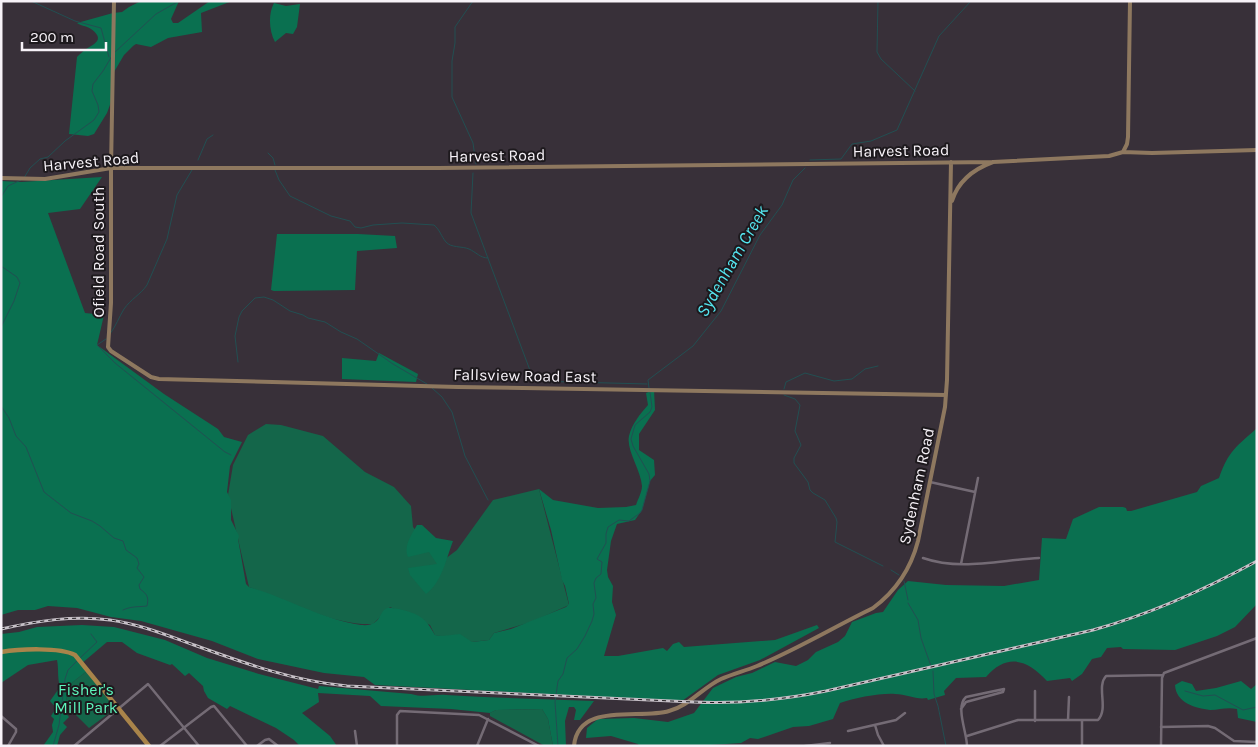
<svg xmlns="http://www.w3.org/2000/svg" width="1258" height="747" font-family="Karla,sans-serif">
<rect width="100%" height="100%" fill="#383039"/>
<path fill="#14664a" d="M266 424 281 425 323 436 365 472 394 487 411 506 413 527 441 562 457 550 493 500 539 489 569 605 531 622 494 633 489 640 472 642 435 635 430 625 390 607 373 624C335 626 284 600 249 587L228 495 233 465 248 435Z
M87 671 116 708 89 728 73 712 69 715 64 711 69 685Z
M542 709 548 719 553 746H545L490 716V713L496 710Z"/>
<path fill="#0a7050" d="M141 1H179L171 19 173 23H178L210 1H232L201 13 202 32 168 38 151 47 136 44 133 46 124 55 114 72 111 102 107 113 94 134 88 136 69 134 77 57C80 54 83 51 86 49 95 44 105 39 91 29 87 26 81 26 77 23L113 13 122 12 129 7Z
M274 3 286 6 300 4 297 27 293 34 286 33 275 42C269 31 268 14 274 3Z
M102 177 80 209 48 213 85 313 104 315 97 345 164 394 218 429 224 437 242 442 230 466 227 492 231 500V520L239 536 238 539 246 584 249 587C287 598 321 619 361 625 383 627 378 610 388 608 391 607 396 609 399 609 419 614 425 617 435 635L442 636 460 634 472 642 489 640 494 633 511 629 566 607 569 604 565 586 562 580 551 530 539 489 553 500 598 508 626 507 636 505C638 499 642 492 642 486 641 470 626 450 629 436 632 424 640 414 648 405L646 393 654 390 655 410 639 434V450L654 460 655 475 650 481 642 510 635 520 617 524 611 541 607 570 608 577 613 586 612 602 616 615 604 656H618L663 648 667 651 673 644 679 642 684 647 775 640 817 625 819 628 760 660 718 675 682 701 375 685 364 677 324 673 258 659 212 641 141 621 111 617 77 608 48 606 35 610H18L1 615V181L21 182Z
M277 234H358L395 236 397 248 357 251 355 290 274 291 271 290Z
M379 353 418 374 416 382 342 379V358L376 361Z
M1257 428V604L1235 627 1217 636 1175 650 1123 649 1121 647 1107 648 1101 657 1092 659 1082 674 1072 681 1070 678 1047 681C1027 659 1007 653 986 677L956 678 944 691 945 695 928 700 927 698C916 700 907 694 895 694 880 693 855 698 840 703L833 719 809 726 793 727 758 739 750 738 741 743 696 746H639L638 744 611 736 586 738 587 728 598 719 634 718 668 722 694 713 713 688 736 677 752 673 775 662 796 666 808 660 816 652 838 642 845 636 852 622 876 613 883 612 898 590 908 581 946 585 1004 586 1039 580 1042 538 1066 539 1073 519 1099 507H1123L1126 508 1127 511H1131L1197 492 1201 486 1219 478C1229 450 1236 447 1257 428Z
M417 525H422L436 538 453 541C446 559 442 582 426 594L410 575 408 568 437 564 429 552 408 557C403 546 412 534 417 525Z
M82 625 114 627 165 640 207 658 259 674 318 689 319 686 411 694C424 698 434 694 446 695 495 698 544 699 594 701L580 720H574L576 710 574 707H569L565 721 566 746H553L548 719 542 709 496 710 490 713 451 709 381 706 370 696 318 693 319 702 302 713 330 736 337 746H300L294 740 276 728 230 706 227 709 208 698 204 691 203 686 189 673 185 676 172 664 170 665 137 653 122 642H107L81 664 87 671 69 685 64 711 69 717 63 723 67 727 60 735 57 746H43L53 732 52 725 54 719 51 716 56 708 50 701 60 687C57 676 59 670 57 660L28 665 1 683V634L19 632 37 627Z
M1182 681 1192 684 1196 691 1216 688 1241 681 1251 689 1257 684V722L1238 718 1237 709C1226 707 1220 710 1210 710 1195 708 1176 703 1175 685Z"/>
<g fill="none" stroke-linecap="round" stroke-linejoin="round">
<path stroke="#224f52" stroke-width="1" d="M31 1 75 21 101 28 109 57
M473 1 455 27V43L452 61V97L473 143 476 164
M878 1 877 52 881 59 915 91
M114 53 156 14 179 1
M268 153 273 158 275 165
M198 160 207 139 213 135
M810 160 841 159 852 144 871 141 897 130 939 36 971 1
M275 170 279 180 290 196 331 216 350 221 355 227 361 228 373 225 402 223 434 225C440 230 441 236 446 242 451 248 462 246 469 249 476 252 480 258 488 258
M473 173 471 213 534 381 647 384
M24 178 30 168 40 159 48 157 65 141 94 120 99 112 98 105 92 91 93 84 103 71 112 56
M1 197 8 186 21 180
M1 266 17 277 20 283 14 301 1 327
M110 334C116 326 119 317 124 309 131 299 141 294 147 285L167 239 177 195 192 170
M106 339 97 345 115 363 225 452 231 455
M238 362 235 336 239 317 242 311 255 298 264 297 273 300 290 311 303 315 308 318 325 322 341 332 357 339 393 364 427 384
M432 388 442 397 452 412 465 456 488 500
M649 388 648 380 693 346 721 311 760 235 782 205 793 180 805 168
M784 389 786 382 805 373 834 381 852 379 865 369 878 366
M784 395 795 399 800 405 795 431 801 445 794 458V463L808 482 810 490 813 493 825 500 836 518 837 522 835 542 883 566
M1 406 9 418 16 436 26 447 44 492 71 513 92 521 100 526 114 538 123 541 126 550 137 558 139 564 137 568 144 577 139 585 140 589C147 594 149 597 147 606 139 607 131 606 123 610
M891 570 899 575
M904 581 908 600
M908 603 918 620 921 638 931 666
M80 658 97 642 91 634
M933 671 934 694 938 706 946 746
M1185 691 1203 696 1215 695 1243 710 1257 707
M53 746 59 725 65 679 68 670 77 661
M558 746 555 702 558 681 563 674 567 658 577 649 585 636 592 621 594 614 593 604 596 598 594 583 596 578 601 574 602 562 597 559 606 543V534L608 527 619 520 629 521 640 513 642 510 650 481 649 474 633 446 631 439 635 425 650 412 652 407 650 392"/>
<path stroke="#746b75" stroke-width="2.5" d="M930 482 975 492
M923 558C960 571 1000 560 1039 558
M961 564 978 478
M961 709 966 702 1003 692 1004 689 966 697C955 707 967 732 967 746
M1 716 16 729V732L8 746
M1068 720 1069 697
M1035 721V691
M875 725 878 735 884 746
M1161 727 1208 726 1215 728 1234 741 1257 742
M355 731 357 746
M848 731 896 720 905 713
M967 736 1018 720H1098C1109 708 1096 687 1106 676L1163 675
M74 746 148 684 199 746
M160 746 211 707 214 706 247 746
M257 746 265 740 269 739 278 746
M397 746V715L400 711 479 715 539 746
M477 746 488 719
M805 746 830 743
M1082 746V721
M1161 746 1162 678 1164 673 1257 638"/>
<path stroke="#8e785f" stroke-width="4" d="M114 1 111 168V303L108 347 111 351 151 377 159 379 458 387 946 395
M1123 152 1152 153 1257 150
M1 178 45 179 111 168H438L993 162
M952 201C958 181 974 169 993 162L1109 156 1123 152 1127 144 1128 137 1130 1
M574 746C578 701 640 720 669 711 689 706 702 688 721 679 732 674 745 671 757 666 796 650 834 627 873 608 896 591 911 568 918 541L945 407 947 380 951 162"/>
<path stroke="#a9844a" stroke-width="4.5" d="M1 652C19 649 60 647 75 655L149 746"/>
<g stroke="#c6c0c7" stroke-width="3">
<path id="rail" d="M1 629C37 621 73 615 110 620 139 624 166 635 194 645 244 663 293 681 347 686L693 702C738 704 782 700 826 691L1093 630C1151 614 1204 590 1257 561"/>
</g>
<use href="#rail" stroke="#1d191d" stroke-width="1" stroke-dasharray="4" stroke-linecap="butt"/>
</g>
<g text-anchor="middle" stroke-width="4" stroke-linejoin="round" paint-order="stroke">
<g font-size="16" fill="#f7f2f8" stroke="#1d191d">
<text transform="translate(901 150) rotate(-1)" y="6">Harvest Road</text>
<text transform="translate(497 155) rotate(-1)" y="6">Harvest Road</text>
<text transform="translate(91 161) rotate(-5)" y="6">Harvest Road</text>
<text transform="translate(98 252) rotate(-90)" y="6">Ofield Road South</text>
<text transform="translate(525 375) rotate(1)" y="6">Fallsview Road East</text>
<text transform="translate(916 486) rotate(-78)" y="6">Sydenham Road</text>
</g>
<g font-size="16" fill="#5df6bc" stroke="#1d191d">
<text x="86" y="695">Fisher's<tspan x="86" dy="18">Mill Park</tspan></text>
</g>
<g font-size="18" font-style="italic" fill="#55e7f1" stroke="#1d191d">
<text transform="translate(732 261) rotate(-60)" y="6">Sydenham Creek</text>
</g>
</g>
<rect width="1258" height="747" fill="none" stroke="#f7f2f8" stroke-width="5"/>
<path d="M22 42v8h84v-8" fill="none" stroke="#f7f2f8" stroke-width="2.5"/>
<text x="30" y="42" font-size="15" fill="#f7f2f8" stroke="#1d191d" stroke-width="4" paint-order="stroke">200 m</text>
</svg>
